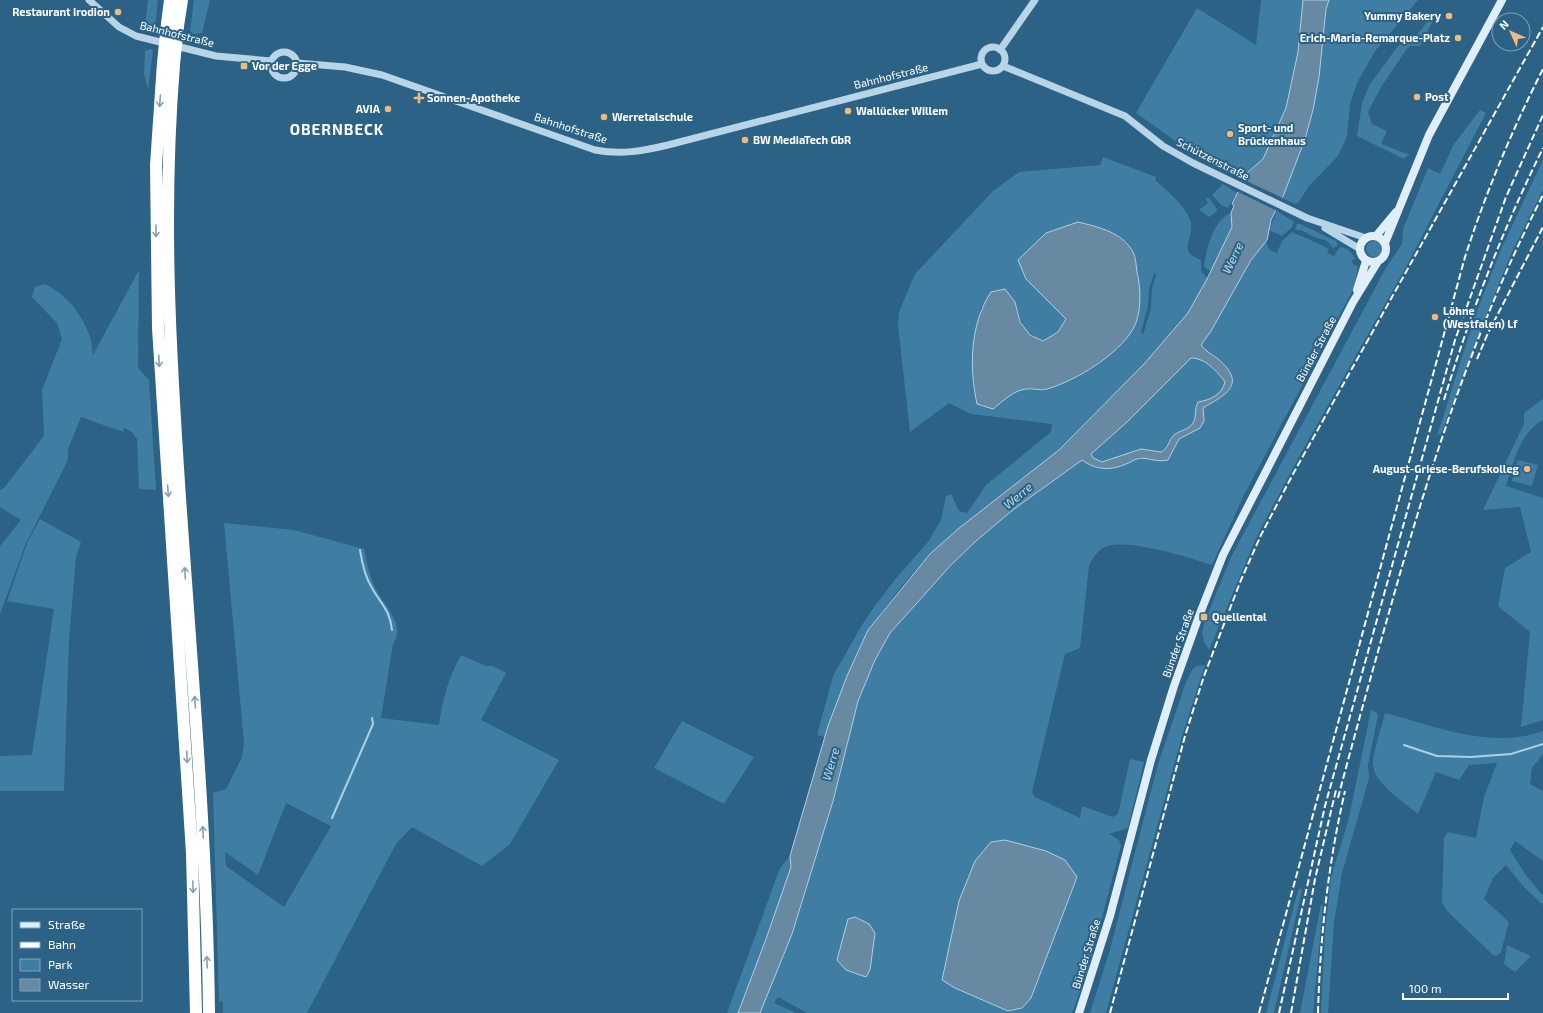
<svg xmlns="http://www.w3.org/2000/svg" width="1543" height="1013" font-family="'Exo 2',sans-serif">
<rect width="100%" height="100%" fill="#2b6286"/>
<path fill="#407da2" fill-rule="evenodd" d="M148 0H158L155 28 150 29 145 26Z
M194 0H210L202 33 194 34 190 31Z
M1261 0H1303L1298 52 1286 108 1263 159 1247 173 1244 180 1213 166V157L1201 154 1174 140 1136 113 1197 8 1256 45Z
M1329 0H1418L1375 51 1357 83 1350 104 1347 136 1338 156 1309 186 1298 203 1295 204 1282 198 1305 139 1313 110 1319 77 1326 9Z
M1437 13 1420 46H1410L1406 50 1381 87 1368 112 1372 124 1387 131 1381 144 1410 155 1406 156 1404 159 1357 136 1362 103 1370 84 1398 46 1412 39 1422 29 1432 14Z
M150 49 153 50 148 90 144 73 145 51Z
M1480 110 1486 113 1407 265 1300 455 1257 536 1209 650 1204 642 1202 633 1205 621 1231 557 1387 266 1402 244 1403 229 1428 168 1440 174 1454 144Z
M1103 157 1156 177 1155 180C1167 191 1184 204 1190 220 1197 238 1174 250 1201 260V271L1208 279 1188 313 1144 364 1059 450 958 529 930 554 901 587 868 630 847 676 825 737 817 735 833 676 862 625 874 607 897 577 928 542 941 520 946 496 951 494 959 511 967 513 986 485 1051 432 1052 424 971 414 949 403 910 432 898 325 899 312 915 274 993 191 1019 172 1100 165ZM1155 272 1156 275 1152 288 1151 308 1143 335 1141 332 1148 306 1149 288ZM1015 302C1021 323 1022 332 1043 341L1058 332 1066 319 1052 304 1133 329 1118 348 1096 365 1046 389 1024 388 1008 397 993 409 977 404C969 370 974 340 981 307Z
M1543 160V190L1512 252 1497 288 1441 434 1437 436 1475 316 1502 247Z
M1223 184 1237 193 1228 208 1221 205 1212 195Z
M1205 197 1210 199 1217 209 1216 212 1209 217 1199 210 1208 203Z
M1277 211 1294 222 1292 227 1282 236 1269 230Z
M1231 213 1232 227 1211 271 1204 267C1206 250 1213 220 1231 213Z
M1297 224H1300L1336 241 1338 245 1333 248 1327 241 1314 237 1301 230H1295Z
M1292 232C1300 236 1325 245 1329 250L1327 253 1334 256 1340 247 1348 249 1356 259 1352 260 1353 264 1358 267 1354 288 1244 495 1212 565C1189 557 1129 539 1107 546 1099 548 1091 560 1089 566L1080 648 1065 654 1032 792 1035 797 1080 818 1082 806 1113 817 1118 814 1130 759 1144 762 1128 828 1109 834 1119 840 1121 846 1088 970 1072 1013H807L778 997 774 1003 796 1013H760L792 934 807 886 847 746 858 701 875 660 890 633 951 565 976 541 1014 509 1090 454 1201 345 1211 331 1251 260 1265 240 1270 250 1279 254 1277 252 1282 241ZM1077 877 1031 998 1022 1008 1008 1011 955 988 942 980Z
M1366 249a8 8 0 1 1 16 0a8 8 0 1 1-16 0Z
M139 270 138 368 149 380 156 490 139 489 137 439 132 432 124 428 123 432 81 417 68 449V460L26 543 0 614V546L21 520 0 507V490L4 488 44 436 42 390 62 339 57 323 32 297 35 287 45 284C67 295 82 314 90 337 92 343 92 349 93 355Z
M1543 399V420C1520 432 1513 463 1506 486L1543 498V720L1521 727 1530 632 1498 606 1505 568 1531 552 1520 507 1483 510 1524 424V413Z
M1518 460 1538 465 1532 486 1512 481Z
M40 519 81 542 76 557 69 639 64 791H0V756L32 755 54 609 7 601 27 543Z
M224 523 294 530 364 549C367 562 369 574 374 585 381 603 407 623 393 644L381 718 439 725C442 701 449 676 461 655L486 666H493L506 673 481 720 559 760 510 844 482 866 412 827 396 844 307 1013H223V1001L219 1002 213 793 226 789 242 757 244 743ZM286 803 331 826 284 907 226 866 225 852 258 875Z
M1205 665 1182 736 1106 1013H1090L1109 953 1158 764 1185 685 1192 670 1197 666Z
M1371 710 1376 712 1378 715 1368 765 1369 778 1342 873 1334 923 1328 1013H1321L1325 933 1331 877 1349 818Z
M1385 713C1435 726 1491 750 1543 731V754L1532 768 1530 784 1543 791V861L1515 841 1510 850 1525 874 1543 896V905L1524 887 1506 865 1493 878 1484 899 1509 922 1501 952 1497 956 1493 955 1446 910 1442 902 1444 838 1448 832 1476 838 1484 797 1497 763 1469 765 1459 780 1436 772 1418 814C1405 803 1373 783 1373 764 1373 751 1382 727 1385 713Z
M682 721 754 757 724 804 654 768Z
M790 856 791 867 766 939 738 1013H727L780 868Z
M1301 888 1302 890 1274 1013H1266L1298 890Z
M1321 904 1323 906 1313 1013H1300Z
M1507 945 1531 956 1515 972 1504 964Z"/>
<path fill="#678aa2" stroke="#acd1e7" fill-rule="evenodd" d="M1303 0H1329L1326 9 1319 77 1313 110 1305 139 1284 194 1271 220 1267 240 1251 260 1211 331 1201 345C1206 352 1212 354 1218 359 1247 384 1227 394 1203 408L1204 421 1200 428 1179 439 1168 460C1156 463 1146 456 1137 459 1133 460 1130 463 1126 464 1110 471 1096 470 1082 460L1014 509 976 541 951 565 890 633 875 660 858 701 833 801 792 934 760 1013H738L766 939 791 867 790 856 828 726 847 676 868 630 930 554 958 529 1059 450 1144 364 1188 313 1207 279 1232 227 1231 213 1234 206 1232 204 1247 173 1263 159 1286 108 1298 52ZM1191 358C1205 358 1217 371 1225 382 1222 395 1210 400 1198 402 1194 409 1197 417 1193 423 1189 430 1180 430 1174 435 1168 441 1169 448 1161 452L1141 449 1102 462 1093 458 1091 454 1127 422Z
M1078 222C1098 227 1122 232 1133 252 1136 257 1136 266 1137 272 1141 288 1142 314 1133 329 1118 355 1075 381 1047 389 1040 391 1033 388 1026 389 1014 390 1002 402 993 409L977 404C969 367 970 324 991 292L1005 289 1015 302 1020 322 1030 335 1043 341 1058 332 1066 319 1026 279 1018 260 1046 233Z
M1005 840 1046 851 1065 860 1077 877 1031 998 1022 1008 1008 1011 955 988 942 980 959 901 975 861 991 842Z
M855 917 869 924 875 933 870 970 866 977 846 970 837 960 848 919Z"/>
<path fill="#2b6286" d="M1242 179 1283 198 1277 211 1236 191Z"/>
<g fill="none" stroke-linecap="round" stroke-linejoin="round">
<path stroke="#acd1e7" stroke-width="2" d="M360 550C362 563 365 577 372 588 381 604 390 610 392 630
M1404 745 1437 756 1471 757 1511 754 1543 744
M332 818 373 724 372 718"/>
<path stroke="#b7d5e7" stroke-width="7" d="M89 0 119 27 136 36 216 56 271 61
M981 59a12 12 0 1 1 24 0a12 12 0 1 1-24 0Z
M1000 50 1035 0
M271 65a13 13 0 1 1 26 0a13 13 0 1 1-26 0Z
M297 63 345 67 382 75 595 150C621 155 643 151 668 145L982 64
M1003 66 1125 116 1163 146 1193 163 1307 218 1366 238
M1325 228 1360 249"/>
<path stroke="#e0eef7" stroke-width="8" d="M1360 249a13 13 0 1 1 26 0a13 13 0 1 1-26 0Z
M1376 236 1396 212
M1385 243 1429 135 1502 0
M1357 290 1366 261
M1079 1013 1110 916 1151 760 1174 686 1199 616 1223 555 1353 302 1377 263"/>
<path stroke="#fff" stroke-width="12" d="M167 24 170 0
M178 26 182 0
M163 63 156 165 158 328 192 853 196 1013
M174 65C162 212 170 351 180 498 192 670 207 841 209 1013"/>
<path stroke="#fff" stroke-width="2" stroke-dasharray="7 3" stroke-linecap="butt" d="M1477 359 1488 333 1543 227
M1444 400C1470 314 1503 229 1543 148
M1338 798C1354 737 1371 676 1388 616 1428 472 1474 329 1543 195
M1110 1013 1185 736 1204 676 1241 580 1261 535 1293 474 1543 27
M1259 1013 1465 257C1486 192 1512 130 1543 69
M1279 1013 1325 806 1455 340 1506 197 1543 115
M1291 1013 1315 879 1336 790
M1318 1013C1320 938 1328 864 1345 791"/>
<path stroke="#fff" stroke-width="12" d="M163 63 167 24
M174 65 178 26"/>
</g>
<defs><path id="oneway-shaft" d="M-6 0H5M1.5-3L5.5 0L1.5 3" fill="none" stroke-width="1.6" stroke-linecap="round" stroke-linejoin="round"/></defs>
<g stroke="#80a1b6">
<use href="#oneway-shaft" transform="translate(160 101) rotate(94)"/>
<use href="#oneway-shaft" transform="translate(156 231) rotate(90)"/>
<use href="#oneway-shaft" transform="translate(159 361) rotate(87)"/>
<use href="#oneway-shaft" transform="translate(168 491) rotate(86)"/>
<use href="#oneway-shaft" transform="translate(185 573) rotate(-94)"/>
<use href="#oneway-shaft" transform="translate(195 702) rotate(-94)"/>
<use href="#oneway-shaft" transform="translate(187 757) rotate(87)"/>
<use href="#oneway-shaft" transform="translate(203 832) rotate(-93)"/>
<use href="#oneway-shaft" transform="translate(193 887) rotate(88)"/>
<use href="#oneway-shaft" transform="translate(207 962) rotate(-92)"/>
</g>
<g fill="#edbb7f" stroke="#2b6286" stroke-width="1.5">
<circle cx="118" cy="12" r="4"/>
<circle cx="1449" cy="16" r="4"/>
<circle cx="1458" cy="38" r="4"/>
<rect x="240" y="62" width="8" height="8" rx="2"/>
<circle cx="1417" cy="97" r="4"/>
<path d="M417 92h4v4h4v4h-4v4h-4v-4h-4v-4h4z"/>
<circle cx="388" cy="109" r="4"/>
<circle cx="848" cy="111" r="4"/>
<circle cx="604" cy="117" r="4"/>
<circle cx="1230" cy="134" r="4"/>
<circle cx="745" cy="140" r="4"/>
<circle cx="1435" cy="317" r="4"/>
<circle cx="1527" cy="469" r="4"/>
<rect x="1200" y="613" width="8" height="8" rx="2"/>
</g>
<g text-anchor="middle" stroke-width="4" stroke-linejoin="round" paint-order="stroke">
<g font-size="11" font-weight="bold" fill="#fff" stroke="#2b6286" text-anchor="start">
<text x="110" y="16" text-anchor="end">Restaurant Irodion</text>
<text x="1441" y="20" text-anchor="end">Yummy Bakery</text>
<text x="1450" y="42" text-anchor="end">Erich-Maria-Remarque-Platz</text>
<text x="252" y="70">Vor der Egge</text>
<text x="1425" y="101">Post</text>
<text x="427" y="102">Sonnen-Apotheke</text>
<text x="380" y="113" text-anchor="end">AVIA</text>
<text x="856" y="115">Wallücker Willem</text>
<text x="612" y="121">Werretalschule</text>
<text x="1238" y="132">Sport- und<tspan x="1238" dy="13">Brückenhaus</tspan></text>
<text x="753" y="144">BW MediaTech GbR</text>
<text x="1443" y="315">Löhne<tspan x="1443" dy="13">(Westfalen) Lf</tspan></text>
<text x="1519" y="473" text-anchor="end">August-Griese-Berufskolleg</text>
<text x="1212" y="621">Quellental</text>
</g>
<g font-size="11" fill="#fff" stroke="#2b6286">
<text transform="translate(177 34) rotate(14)" y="4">Bahnhofstraße</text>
<text transform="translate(891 76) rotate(-14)" y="4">Bahnhofstraße</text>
<text transform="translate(571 128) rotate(18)" y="4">Bahnhofstraße</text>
<text transform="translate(1213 159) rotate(27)" y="4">Schützenstraße</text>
<text transform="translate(1316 349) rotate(-62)" y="4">Bünder Straße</text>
<text transform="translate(1178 643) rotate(-70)" y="4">Bünder Straße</text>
<text transform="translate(1086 954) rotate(-73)" y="4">Bünder Straße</text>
</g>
<g font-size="12" font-style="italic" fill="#c3deef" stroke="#2b6286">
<text transform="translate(1233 258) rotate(-65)" y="4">Werre</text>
<text transform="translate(1018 496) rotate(-40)" y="4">Werre</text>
<text transform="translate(831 764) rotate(-74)" y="4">Werre</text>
</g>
<g font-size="15" font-weight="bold" letter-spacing="1" fill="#fff" stroke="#2b6286">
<text x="337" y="135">OBERNBECK</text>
</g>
</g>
<rect x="12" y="909" width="130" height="92" fill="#2b6286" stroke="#80a1b6"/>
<rect x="20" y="922" width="20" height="6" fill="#e0eef7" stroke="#80a1b6"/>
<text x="48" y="929" font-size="12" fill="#ffffff">Straße</text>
<rect x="20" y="942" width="20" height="6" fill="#ffffff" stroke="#80a1b6"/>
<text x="48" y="949" font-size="12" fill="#ffffff">Bahn</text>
<rect x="20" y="959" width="20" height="12" fill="#407da2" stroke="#80a1b6"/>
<text x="48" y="969" font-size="12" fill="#ffffff">Park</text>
<rect x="20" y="979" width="20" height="12" fill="#678aa2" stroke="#80a1b6"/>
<text x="48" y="989" font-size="12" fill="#ffffff">Wasser</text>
<g transform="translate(1511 32) rotate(315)"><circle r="19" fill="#2b6286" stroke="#80a1b6"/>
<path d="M0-3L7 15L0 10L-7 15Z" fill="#edbb7f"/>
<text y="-6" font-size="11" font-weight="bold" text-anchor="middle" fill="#ffffff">N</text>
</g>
<path d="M1403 993v6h105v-6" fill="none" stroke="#ffffff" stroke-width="2"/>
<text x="1409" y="993" font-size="12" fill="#ffffff" stroke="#2b6286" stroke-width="3" paint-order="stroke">100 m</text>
</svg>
